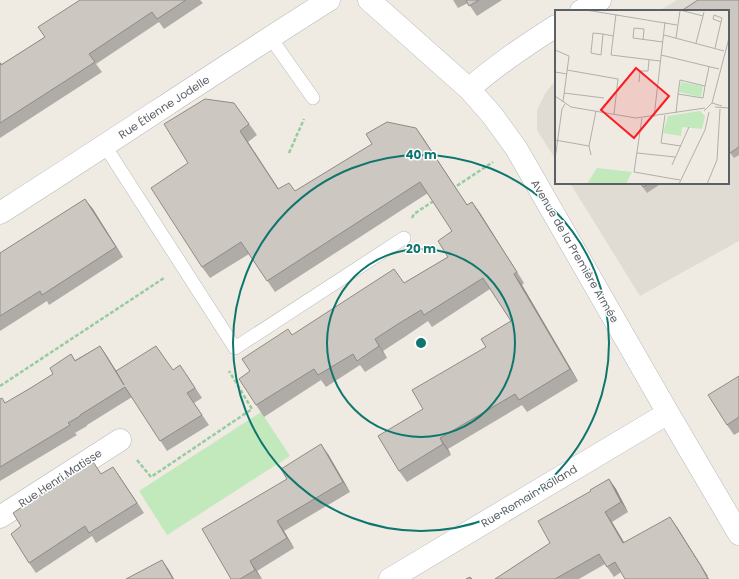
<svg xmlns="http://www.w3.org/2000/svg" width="739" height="579" font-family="Poppins,sans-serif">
<rect width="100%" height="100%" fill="#efebe2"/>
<path fill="#e1dcd3" d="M677 0H739V241L640 296 570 183H728V11H659Z
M556 80V160L537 130V110L546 92Z"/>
<path fill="#c1e9bc" d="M261 412 290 456 167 535 139 491Z"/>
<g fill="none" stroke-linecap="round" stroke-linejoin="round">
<g stroke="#b5babe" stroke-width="14">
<path id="service" d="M270 37 313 98
M105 146 235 348 404 238"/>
</g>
<g stroke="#b5babe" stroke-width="23">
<path id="minor" d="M369 0 469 89 492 115 516 148 668 413 739 534
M581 11 600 0
M469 89C496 65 526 45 556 26
M0 213C110 143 218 70 329 0
M0 517 120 440
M390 579 668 413"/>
</g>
<path stroke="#96cd9f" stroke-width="2.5" stroke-dasharray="4 2" stroke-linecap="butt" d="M289 153 304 119
M452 189 493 162
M412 218 414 214 435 200
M0 386 164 278
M137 460 151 477 252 409 229 371"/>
<use href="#service" stroke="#fff" stroke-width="13"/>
<use href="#minor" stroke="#fff" stroke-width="22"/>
</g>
<path fill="#afaba6" d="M80 0H200L203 3 164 29 159 22 96 64 102 72 0 138V62L2 64 45 37Z
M453 0H502L477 16 468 3 458 8Z
M739 0V155L734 158 728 150Z
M234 103 257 135 248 142 279 189 295 191 416 128 467 205 472 202 480 213 524 283 522 285 578 381 527 412 522 405 448 449 451 455 407 482 399 471 423 409 486 347 511 321 490 289 432 327 428 321 406 336 383 351 387 358 365 372 360 365 326 387 321 380 264 417 256 405 250 371 293 335 404 283 448 257 452 231 428 193 275 292 249 254 210 278 202 267 188 163Z
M640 183H662L647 193Z
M85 199 123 257 49 305 47 301 0 331V253Z
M100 346 117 372 173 370 187 375 202 398 194 403 209 425 167 451 132 397 87 425V426L75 433 77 435 0 481V399L6 403 29 389 53 374 71 354 75 360Z
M739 376V432L734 435 727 425Z
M328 454 350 492 284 531 294 548 257 571 262 579H231L287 479Z
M113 467 144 513 96 543 92 536 36 573 29 563 102 474Z
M609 479 616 489 628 512 612 522 624 542 677 527 708 576 621 572 614 577 605 564 579 579H495L550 543 591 491Z"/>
<path fill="#8f8b87" d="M416 128 424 139 475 217 467 205Z
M240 131 248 142 286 201 278 189Z
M85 199 93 209 123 257 116 247Z
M472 202 480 213 524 283 517 272Z
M514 274 522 285 578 381 570 369Z
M375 339 383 351 387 358 379 346Z
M100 346 107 356 131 395 124 385Z
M440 438 448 449 451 455 443 444Z
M321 444 328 454 350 492 343 482Z
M113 467 120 477 144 513 137 503Z
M609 479 616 489 628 512 621 502Z
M605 512 612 522 630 553 623 543Z
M670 517 677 527 709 579H708Z
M277 521 284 531 294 548 287 538Z
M162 560 169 570 174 579H173Z
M250 561 257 571 262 579 255 570Z"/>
<path fill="#ccc7c1" stroke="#8f8b87" d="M80 0H186L157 19 152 12 89 54 95 62 0 123V63L1 65 45 37 38 27Z
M466 0H479L469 6Z
M698 0H739V147L730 153 728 150V11H681Z
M205 99 234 103 249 124 240 131 278 189 289 183 295 191 372 144 366 134 387 122 416 128 467 205 472 202 517 272 514 274 570 369 519 400 515 394 440 438 443 444 399 471 378 436 423 409 412 390 486 347 481 339 511 321 483 278 424 315 421 310 398 324 375 339 379 346 357 361 353 354 318 375 314 369 256 405 239 379 250 371 242 359 288 329 292 335 394 269 404 283 448 257 438 241 452 231 420 182 267 281 241 242 202 267 151 188 188 163 164 124Z
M556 111V116L554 113Z
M640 183H650L643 187Z
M85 199 116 247 42 295 40 291 0 316V253Z
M100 346 124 385 116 371 156 346 173 370 180 365 195 388 187 393 202 415 160 441 125 387 80 415V416L68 423 70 425 0 467V399L2 398 5 403 29 389 53 374 50 368 71 354 75 361Z
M739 376V417L727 425 708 395Z
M321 444 343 482 277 521 287 538 250 561 255 570 240 579H231L202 529 287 479 281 469Z
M92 460 101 474 113 467 137 503 89 533 85 526 29 563 11 534 21 526 13 513Z
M609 479 621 502 605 512 623 543 670 517 701 566 708 579H625L615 562 607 567 599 554 555 579H495L550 543 538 521 591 491 590 490Z
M162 560 173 579H126Z
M470 577 472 579H466Z"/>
<g fill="none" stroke="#0f766e" stroke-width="2">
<circle cx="421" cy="343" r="94"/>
<circle cx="421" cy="343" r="188"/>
</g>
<g text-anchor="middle" stroke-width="3" stroke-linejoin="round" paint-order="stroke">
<g font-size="11" fill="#5b6065" stroke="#fff">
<text transform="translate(164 107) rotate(-33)" y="4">Rue Étienne Jodelle</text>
<text transform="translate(575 251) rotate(60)" y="4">Avenue de la Première Armée</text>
<text transform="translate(60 478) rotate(-33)" y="4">Rue Henri Matisse</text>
<text transform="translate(529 496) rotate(-31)" y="4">Rue Romain Rolland</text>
</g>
</g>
<g transform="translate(555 10)">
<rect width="174" height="174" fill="#efebe2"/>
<path d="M126 72 148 76 146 87 124 82ZM145 101 150 106 147 119 127 117 126 126 108 123 113 106ZM42 158 77 162 71 174H32Z" fill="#c1e9bc"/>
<path fill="none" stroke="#b0afac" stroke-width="1" d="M31 0 122 15M125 0 148 6 149 2M61 4 56 45 105 51M48 24 46 45 36 43 38 23 48 24 58 26M109 25 169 41M121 28 125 1M88 30 89 19 79 18 78 28 108 32M141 33 148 6M160 38 166 12 167 8 159 5 158 9 166 12M0 40 14 46 8 92M106 45 164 59M12 60 63 69 59 104M0 62 12 64M125 70 150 76 148 88 123 84ZM84 72 85 61H93L94 50M150 76 154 57M9 83 49 88M0 86 16 97 81 108 150 98M157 93 174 28M160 97 174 98M149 101 157 93 167 96M121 103 123 84M110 105 106 133 126 136M99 107 110 12M87 108 79 162 125 170M0 130 34 136M82 143 120 147M36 145 34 136 41 101M0 149 7 99 10 94M117 155 134 117M124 174 150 120 154 102M152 174 162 150 165 99"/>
<path fill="#f91e25" fill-opacity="0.15" stroke="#f91e25" stroke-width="2" d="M81 58 114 86 79 128 46 100Z"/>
<rect width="174" height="174" fill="none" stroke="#5b6065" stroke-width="2"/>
</g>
<circle cx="421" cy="343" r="6" fill="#0f766e" stroke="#fff" stroke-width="2"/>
<g font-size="12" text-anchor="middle" font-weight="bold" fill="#0f766e" stroke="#fff" stroke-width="3" stroke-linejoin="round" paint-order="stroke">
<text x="421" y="159">40 m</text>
<text x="421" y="253">20 m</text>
</g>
</svg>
